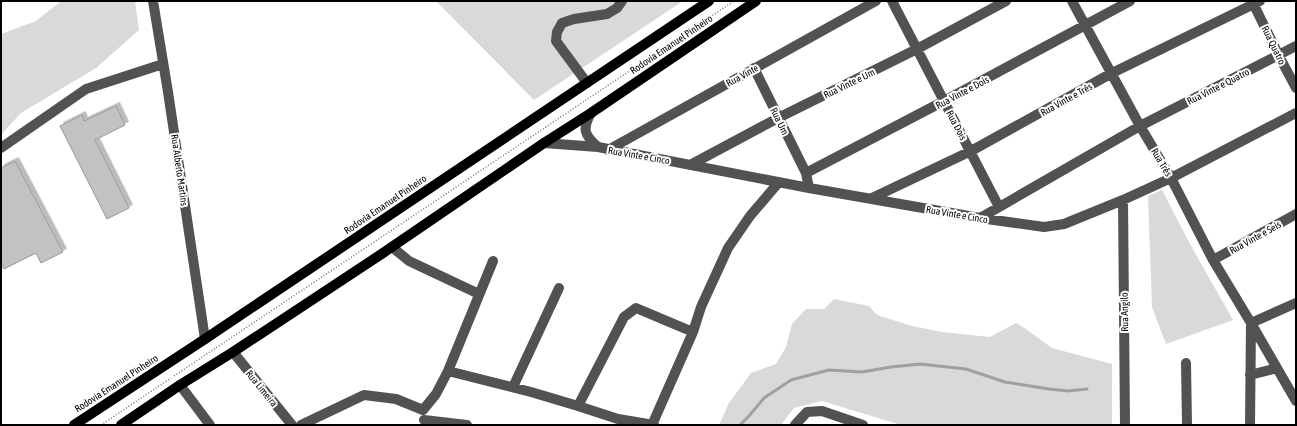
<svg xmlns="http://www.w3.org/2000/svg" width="1297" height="426" font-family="'Asap Condensed',sans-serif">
<defs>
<filter id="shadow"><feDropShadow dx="3.5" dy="-3.5" stdDeviation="0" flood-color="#0004"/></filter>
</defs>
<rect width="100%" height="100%" fill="#fff"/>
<path fill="#d9d9d9" d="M64 1H135L139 30 96 68 21 113 1 135V34L36 21 60 2Z
M436 1H683L534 100Z
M1162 190 1190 244 1233 320 1166 344 1152 307 1148 196Z
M834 299 869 306 877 315 912 326 942 332 990 337 1016 323 1026 329 1052 348 1112 364V425H901L822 401 794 408 781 425H719L729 403 751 373 776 364 786 347 792 324 806 309H824Z"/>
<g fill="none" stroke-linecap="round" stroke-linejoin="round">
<path stroke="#a0a0a0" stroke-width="3" d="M740 425 749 416 764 398 791 380 829 370 862 372 891 367 920 364 966 369 1005 382 1049 389 1068 391 1087 389"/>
</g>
<path fill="#c2c2c2" stroke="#969696" filter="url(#shadow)" d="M116 106 125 125 95 140 129 208 107 219 60 126 82 115 84 121Z
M15 161 63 252 41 263 36 253 4 269 1 264V168Z"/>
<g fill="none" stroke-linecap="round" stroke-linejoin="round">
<path stroke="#747474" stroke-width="1.5" stroke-dasharray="1 2" stroke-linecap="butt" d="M174 376 734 1
M101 425 171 378"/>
<path stroke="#525252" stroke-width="10" d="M153 1 168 92 205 339
M892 1 999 207
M1072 1 1140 126 1171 178 1213 260 1251 323 1296 401
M1252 1 1279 56 1296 88
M754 68 806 173
M587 83 556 41 557 32 562 23 574 19 607 14 617 8 622 1
M591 113C582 129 584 135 598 147
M544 143 598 147 809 188 980 218 1044 227 1064 224 1123 200 1171 178 1296 113
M1 148 86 89 163 64
M608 150 876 1
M692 164 778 118 917 49 1006 1
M809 188 806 173 944 101 1130 1
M872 198 971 151 1112 73 1260 1
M1123 200 1125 425
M980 218 1140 126 1296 46
M392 247 409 261 479 294
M1213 260 1296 214
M233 352 292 425
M1186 363 1187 425
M448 371 531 392 578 406 618 419 654 425
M1250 375 1277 368
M180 385 210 425
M513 387 559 288
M578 406 624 317 636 308 693 332
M423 410 436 394 448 371 493 261
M424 420 467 425
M301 425 364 395 396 399 423 410
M652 425 693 332 701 307 728 248 750 216 779 182
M795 425 807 412 822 411 863 425
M1250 425 1251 323 1296 303"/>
<path stroke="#000" stroke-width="10" d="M74 425 205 339 709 1
M121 425 180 385 233 352 383 253 544 143 591 113 756 1"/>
</g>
<g text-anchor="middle" stroke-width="4" stroke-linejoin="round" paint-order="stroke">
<g font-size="10" fill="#000" stroke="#fff">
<text transform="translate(671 44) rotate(-34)" y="4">Rodovia Emanuel Pinheiro</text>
<text transform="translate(1274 45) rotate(64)" y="4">Rua Quatro</text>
<text transform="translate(742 75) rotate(-29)" y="4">Rua Vinte</text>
<text transform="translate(849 83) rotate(-26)" y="4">Rua Vinte e Um</text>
<text transform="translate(1218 86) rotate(-27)" y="4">Rua Vinte e Quatro</text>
<text transform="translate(962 92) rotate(-28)" y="4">Rua Vinte e Dois</text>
<text transform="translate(1066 99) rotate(-29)" y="4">Rua Vinte e Três</text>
<text transform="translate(780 121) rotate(64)" y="4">Rua Um</text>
<text transform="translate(957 125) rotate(62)" y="4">Rua Dois</text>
<text transform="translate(639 155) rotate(10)" y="4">Rua Vinte e Cinco</text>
<text transform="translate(1162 162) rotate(59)" y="4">Rua Três</text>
<text transform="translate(180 170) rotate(82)" y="4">Rua Alberto Martins</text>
<text transform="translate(385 204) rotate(-34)" y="4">Rodovia Emanuel Pinheiro</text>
<text transform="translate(957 214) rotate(10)" y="4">Rua Vinte e Cinco</text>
<text transform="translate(1255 237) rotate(-29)" y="4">Rua Vinte e Seis</text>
<text transform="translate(1124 312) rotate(-91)" y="4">Rua Angilo</text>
<text transform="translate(116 383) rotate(-33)" y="4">Rodovia Emanuel Pinheiro</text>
<text transform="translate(262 388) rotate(51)" y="4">Rua Limeira</text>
</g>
</g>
<rect width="1297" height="426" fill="none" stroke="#000000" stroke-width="4"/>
</svg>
